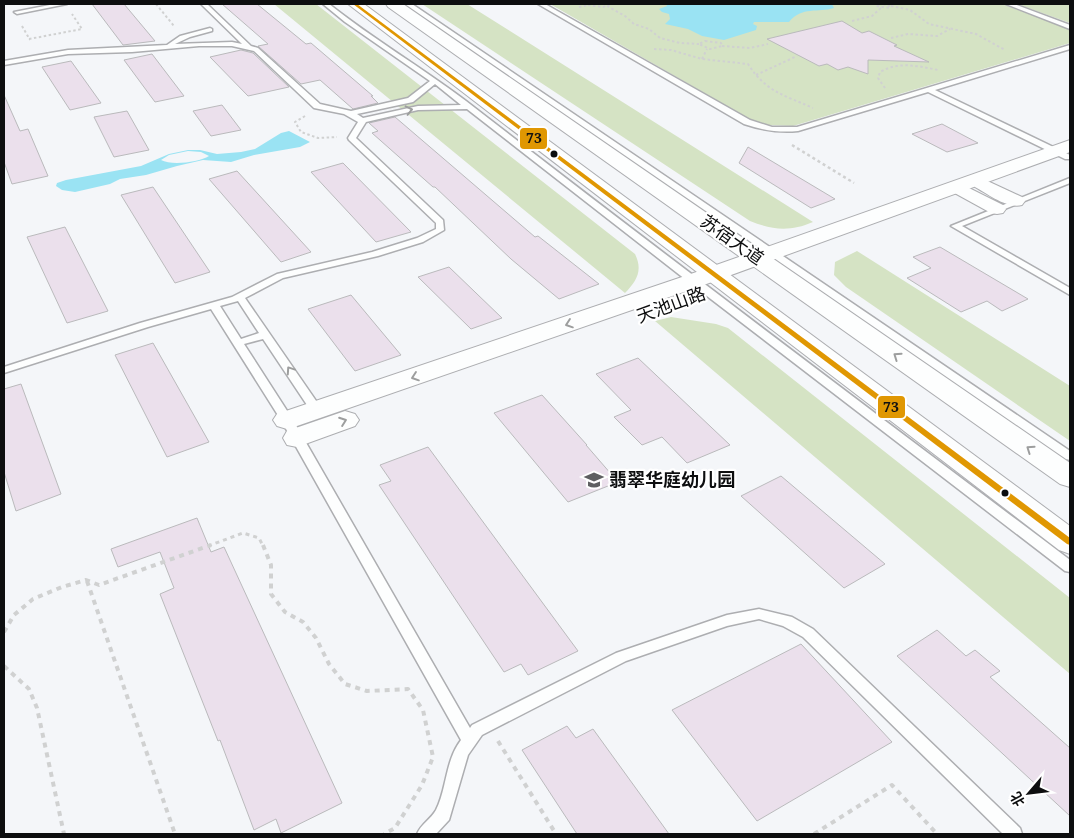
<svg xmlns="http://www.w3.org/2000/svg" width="1074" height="838" font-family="'Noto Serif','Noto Sans SC',serif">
<rect width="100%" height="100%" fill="#f4f6f9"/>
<path fill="#d5e3c4" d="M274 4H316L635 254C643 270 637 281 625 293Z
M422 4H467L813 222C790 232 772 230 750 221Z
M550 4H1002L1070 29V43L793 126 766 125 751 120Z
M1017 4H1070V24V23Z
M857 251 1070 386V441L846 287 834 275 835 262Z
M671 317 716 324 728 328 1070 598V674L655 321Z"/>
<path fill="#9ae3f3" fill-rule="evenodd" d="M666 4H832L834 8C818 13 802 6 789 22H754L753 24 757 26 756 30 724 40 702 36 688 29 665 24 670 19 669 14 662 12 659 9 667 6Z
M289 131 310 142 300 147 254 155 231 162 203 160 177 166 146 175 120 179 110 184 75 192 62 190 56 186 57 183 66 180 141 166 169 154 188 150H200L217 154 241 152 255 149 281 133ZM188 151 201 152 209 156C199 162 172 166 161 160L169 155Z"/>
<path fill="#ebe0ec" stroke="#bababc" d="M92 4H124L155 41 123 45Z
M222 4H257L306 44 311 43 373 96H371L378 103 353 109 320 80 301 84 258 46 268 44Z
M842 21 862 33 869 31 897 45 894 46 929 62 868 60V74L848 67 838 70 827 64 819 66 767 39Z
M241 50 253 53 289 87 248 96 210 57Z
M152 54 184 96 155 102 124 60Z
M71 61 101 103 70 110 42 67Z
M4 95 20 131 28 129 48 176 12 184 4 162Z
M222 105 241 130 211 136 193 111Z
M127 111 149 150 114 157 94 117Z
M395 117 535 237 538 236 599 284 559 299 511 259 435 187H433L372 133 378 131 369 123Z
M942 124 978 143 947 152 912 134Z
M748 147 835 199 811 208 739 163Z
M343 163 411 232 376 242 311 172Z
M237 171 311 252 281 262 209 179Z
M153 187 210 272 175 283 121 195Z
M65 227 108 311 67 323 27 237Z
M940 247 1028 299 1002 311 987 301 961 312 907 278 931 268 913 257Z
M449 267 502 318 471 329 418 277Z
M351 295 401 355 355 371 308 309Z
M153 343 209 442 167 457 115 355Z
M638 358 730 445 687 463 662 437 642 445 614 417 631 410 596 374Z
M21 384 61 494 16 511 4 472V389Z
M542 395 587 445H586L618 482 568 502 494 413Z
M428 447 578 651 528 675 521 664 504 672 379 485 391 481 380 465Z
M781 476 885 564 844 588 741 496Z
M197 518 211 552 224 547 342 803 281 833 276 819 254 830 220 740 218 741 160 594 174 588 160 552 118 567 111 549Z
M937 630 966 656 975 650 1000 671 990 677 1070 748V816L897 656Z
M801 644 892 742 757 821 672 710Z
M567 726 576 738 593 729 669 834H577L522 750Z"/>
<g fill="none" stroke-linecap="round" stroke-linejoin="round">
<g stroke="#adaeb1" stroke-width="3">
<path id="service" d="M55 4H67L17 14 14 12Z
M201 4H207L251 46 258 48 320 104 351 111 408 98 430 81 345 22 323 4H329C373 39 421 67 466 101 666 256 868 408 1070 560V572L1065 571 690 283 467 109 418 110 366 122 356 138 443 220 444 230 423 242 378 256 283 278 245 298 321 408 323 411 321 414H313L263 339 244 344 293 420 470 728 472 725 616 653 727 615 759 609 792 617 813 629 1020 828 1022 834H1003L803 637 783 626 759 619 727 626 626 661 482 735 468 755 449 820 436 834H417C421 824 431 819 436 810 447 789 445 761 461 740L281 420 211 309 148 327 4 373V367L140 323 232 297 277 274 372 252 417 238 436 229V223L349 140 348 138 358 122 344 114 314 108 254 51 232 46H199L132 52 68 54 4 65V61L68 50 167 45 180 36 210 28 212 29V31L190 37 175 44 232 42 242 44ZM435 84 461 105 418 106 363 118 357 114 413 102ZM238 301 259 333 241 339 220 306Z
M405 4H412L1070 451V460L1066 459Z
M538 4H545L750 120 772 127H797L1070 45V49L935 90 1070 155V159H1065L928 92 798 131C779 133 762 130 744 124Z
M1006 4H1014L1070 25V29Z
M1070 178V183L962 226 1070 288V295L951 226Z"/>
</g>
<g stroke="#adaeb1" stroke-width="2">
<path id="minor" d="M981 178 1022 197 1025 201 1022 205C1007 209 988 194 975 187L972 183 975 179Z
M957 182 1003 205 1006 209 1003 213 997 214 991 213 951 191 948 187 951 183Z"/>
</g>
<g stroke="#adaeb1" stroke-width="2">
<path id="tertiary" d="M1070 140V152L701 286 297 426 287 429 277 426 273 420 277 414 685 276Z
M345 411 355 414 359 420 355 426 297 447 287 445 283 438 287 431Z"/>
</g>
<g stroke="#adaeb1" stroke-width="2">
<path id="primary" d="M348 4H364L1070 526V554L1059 550Z
M386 4H403L1070 463V487L1060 484 388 7Z"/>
</g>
<path stroke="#d0d1d1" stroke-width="2" stroke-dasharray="2.5 2.5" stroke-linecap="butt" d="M156 4 174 26
M880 4 876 6 890 8
M883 4 890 6
M588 5 603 7 611 4
M607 6 625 16 634 24 649 29 660 38 680 43 699 44
M891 6 910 10 929 24 976 34 1005 50
M579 7 588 5
M852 21 872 16 881 8
M22 26 30 40
M891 38 908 34 937 36 950 29
M29 39 82 29 72 14
M705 41 721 43 722 46 710 49 699 44Z
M722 46 750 48 768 44
M654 49 671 50 702 59 748 64C766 92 784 95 813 108
M702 59 707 49
M756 75 797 56
M885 88 878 78 880 72C899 61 918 66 938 70
M305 116 295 122 301 132 318 138 337 137"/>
<path stroke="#d0d1d1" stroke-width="2.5" stroke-dasharray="3 3" stroke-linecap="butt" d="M792 145 854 183"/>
<path stroke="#d0d1d1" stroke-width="3" stroke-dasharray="4 4" stroke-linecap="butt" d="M208 546 243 533 259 538 263 546"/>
<path stroke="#d0d1d1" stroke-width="4" stroke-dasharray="5 5" stroke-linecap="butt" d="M263 545 271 565V594L285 612 303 622 316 638 329 664 345 684 367 691 408 689 423 710 433 757 422 785 395 828 384 834
M87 581 175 834
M4 632 14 615 33 599 62 587 86 580 99 585 211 545
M4 666 29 689 37 708 64 834
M498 741 556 834
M814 834 892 785 937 834"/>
<use href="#service" fill="#fdfefe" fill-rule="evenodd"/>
<use href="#minor" fill="#fdfefe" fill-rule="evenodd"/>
<use href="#tertiary" fill="#fdfefe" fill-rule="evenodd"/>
<use href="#primary" fill="#fdfefe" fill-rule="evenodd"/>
<g stroke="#fff" stroke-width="4">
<path id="bus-1" d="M353 4H357L1070 538V545L1067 544Z"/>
</g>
<use href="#bus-1" fill="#e09702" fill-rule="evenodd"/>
</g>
<defs><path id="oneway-chevron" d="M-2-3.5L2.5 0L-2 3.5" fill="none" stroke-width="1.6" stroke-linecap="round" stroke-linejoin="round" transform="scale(1.25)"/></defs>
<g stroke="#9d9e9e">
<use href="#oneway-chevron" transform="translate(409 110) rotate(-13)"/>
<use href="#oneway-chevron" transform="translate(569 324) rotate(161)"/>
<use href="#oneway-chevron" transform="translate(897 356) rotate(-145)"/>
<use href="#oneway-chevron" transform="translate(290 370) rotate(-124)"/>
<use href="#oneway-chevron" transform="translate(415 377) rotate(161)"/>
<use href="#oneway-chevron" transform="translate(343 421) rotate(-20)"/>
<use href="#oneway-chevron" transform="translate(1030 449) rotate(-145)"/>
</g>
<defs>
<g id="school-bare" transform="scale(1.5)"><path d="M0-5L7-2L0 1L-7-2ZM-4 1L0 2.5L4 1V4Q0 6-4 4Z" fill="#5e5f61" stroke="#fff" stroke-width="2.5" paint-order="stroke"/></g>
</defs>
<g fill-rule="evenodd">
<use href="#school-bare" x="594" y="480"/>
</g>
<g fill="#0d0e0f" stroke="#fff" stroke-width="2">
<circle cx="554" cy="154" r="4.5"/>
<circle cx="1005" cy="493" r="4.5"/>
</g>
<g text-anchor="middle" stroke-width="4.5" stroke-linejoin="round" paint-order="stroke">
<g font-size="18" fill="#0d0e0f" stroke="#fff">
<text transform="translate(732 240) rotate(35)" y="6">苏宿大道</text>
<text transform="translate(671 305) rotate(-20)" y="6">天池山路</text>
</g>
<g font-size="18" font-weight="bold" fill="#0d0e0f" stroke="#fff" text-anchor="start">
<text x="609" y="486">翡翠华庭幼儿园</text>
</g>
</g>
<g stroke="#fff" stroke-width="2">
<rect x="519" y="127" width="29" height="23" rx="5" fill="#e09702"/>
<rect x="877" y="395" width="29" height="24" rx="5" fill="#e09702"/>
</g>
<g font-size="14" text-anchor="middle" font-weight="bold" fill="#111">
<text x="534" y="143">73</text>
<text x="891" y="412">73</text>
</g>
<rect width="1074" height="838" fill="none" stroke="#0d0e0f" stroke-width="10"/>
<g transform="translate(1029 793) rotate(242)" stroke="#ffffff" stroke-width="4" paint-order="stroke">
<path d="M0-4L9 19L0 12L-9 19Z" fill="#0d0e0f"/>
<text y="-8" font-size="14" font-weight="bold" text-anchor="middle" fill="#0d0e0f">北</text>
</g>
</svg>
